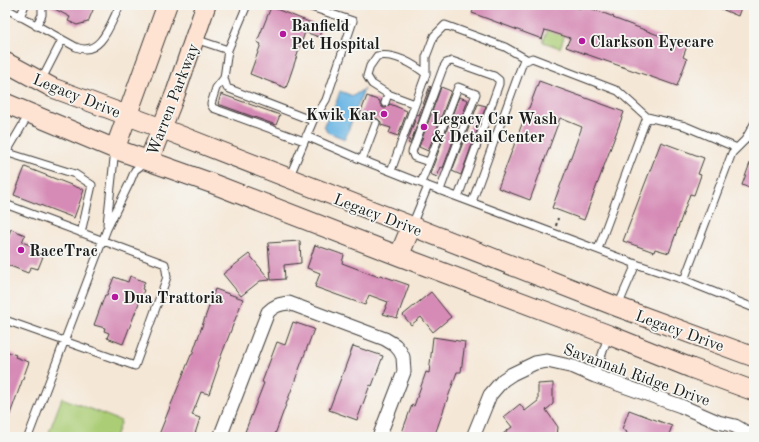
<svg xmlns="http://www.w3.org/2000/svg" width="759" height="442" font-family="'Old Standard TT',serif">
<rect width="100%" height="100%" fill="#f6f6f2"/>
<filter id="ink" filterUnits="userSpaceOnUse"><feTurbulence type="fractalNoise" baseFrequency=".025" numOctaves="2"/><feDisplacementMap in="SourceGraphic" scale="8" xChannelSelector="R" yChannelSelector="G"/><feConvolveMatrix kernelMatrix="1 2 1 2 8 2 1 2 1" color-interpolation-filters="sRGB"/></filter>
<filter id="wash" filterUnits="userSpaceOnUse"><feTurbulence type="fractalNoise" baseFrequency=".012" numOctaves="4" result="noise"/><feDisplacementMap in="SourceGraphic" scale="16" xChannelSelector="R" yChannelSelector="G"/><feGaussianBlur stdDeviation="0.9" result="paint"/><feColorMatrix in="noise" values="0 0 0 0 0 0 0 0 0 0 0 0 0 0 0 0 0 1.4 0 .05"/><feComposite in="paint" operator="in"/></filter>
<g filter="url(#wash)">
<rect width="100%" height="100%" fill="#f5e7d6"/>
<path fill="#abcd76" stroke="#647449" d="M557 5H576L560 48 543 42Z
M62 398 121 421 115 437H57V435L49 432Z"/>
<path fill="#6cb6e4" stroke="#446980" d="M364 89 345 139 327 132 324 125 336 103 340 91 353 96Z"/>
<g id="blocks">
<path fill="#d68bb6" d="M47 5H95L88 22 77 25 68 21 70 17Z
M476 5H569L581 9 582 5 614 17 613 18 687 46 683 57 687 59 677 86 566 47 570 38 545 30 542 39 472 13Z
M712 5H742L738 16Z
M271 7 322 27 319 37 305 32 286 88 250 74 261 44 257 42Z
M539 81 624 112 584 220 552 208 582 127 560 118 530 200 498 188 528 108H529Z
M430 86 431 87 410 144 408 143 410 140H408L417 114 419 115Z
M441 87 451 91 428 151 419 147Z
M221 94 280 115 276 125 218 104Z
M367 96 380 101V104L383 108H386L390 104 407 111 398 136 389 133 391 128 381 125V122L378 119 375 118 371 121 359 117Z
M459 97 468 100 443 168 441 167 437 177 430 174Z
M478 104 486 106 461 175 452 171Z
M661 142 704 158 698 174 701 175 694 195 690 194 669 253 655 249 654 252 623 241Z
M753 155H754V190L742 185Z
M25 167 84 190 74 218 14 195Z
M11 229 25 235 22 242 38 248 37 252 44 254 38 269 31 267 28 273 5 264V236L8 237Z
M300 241 301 263 284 265 285 279 271 280 268 243Z
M315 245 344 255 342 263 379 277 380 275 409 285 397 318 383 314 388 302 369 295 365 305 315 287 320 273 307 268Z
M249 254 270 280 260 281 241 296 223 274Z
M130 276 145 282 142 289 144 290 123 344 107 338 109 333 104 331 105 328 94 325 105 295H107L114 277 128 282Z
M215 289 243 299 218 364 219 365 209 394 201 392 192 415 200 418 194 437H158L191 355H192Z
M431 292 451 317 433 332 421 317 411 325 403 315Z
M293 322 314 329 274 437H243L264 383 262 382 277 342 285 345Z
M433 337 465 342 461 372H457L434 437H406L401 435 412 405 414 406 426 372 429 373Z
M353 346 383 356 372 386 370 385 357 420 329 410Z
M5 351 16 355 15 357 29 362 6 425H5Z
M553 383V404L546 410 558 427 557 437H499L512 427 504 417 520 404 525 411 538 401V384Z
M629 410 672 426 668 437H625L627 432 622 429Z"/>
</g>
</g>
<g filter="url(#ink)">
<use href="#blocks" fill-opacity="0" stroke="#3d3a38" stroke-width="1"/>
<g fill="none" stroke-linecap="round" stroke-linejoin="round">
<g stroke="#3d3a38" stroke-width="9">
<path id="lane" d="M5 8 76 47C101 58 111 22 120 5
M20 17 25 5
M36 26 42 15V5
M195 39 228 50 247 5
M228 50 224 78 227 88 313 121
M224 78 216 88 211 104 213 108 304 141
M41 81 62 40
M388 94 415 104
M385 103 388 94 372 84 367 76 370 66 377 56C395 53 412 63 426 74
M306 136 362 160 428 186 412 225
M5 152 75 174 92 185 81 233
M5 155 29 114
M362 160 376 123
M429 162 414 157 412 152 443 68 446 63 452 61 494 76 499 80V84L458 197
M391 171 426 74V57L434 36 445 25 505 47 528 60
M289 178 313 121 326 100 353 21 305 5
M421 183 458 87 476 94 440 190
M428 186 636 264
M472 202 523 62 532 58 618 91 647 117 685 126 737 148
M5 204 165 264 167 277 135 366 5 320
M107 224 115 149
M598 249 647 117
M684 280 732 153 745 140 754 124
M618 306 636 264 684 280 754 308
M595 376 608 336
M28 437 107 229 130 182 135 170 145 163"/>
</g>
<g stroke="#3d3a38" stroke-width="15">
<path id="street" d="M220 437 268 312C274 306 279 304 289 303L385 339 395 345 400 351 403 357 404 372 379 437
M473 437 490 395 503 380 512 374 535 363 547 361 574 367 595 376 681 406 718 422 735 426 754 437"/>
</g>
<g stroke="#3d3a38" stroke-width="21">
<path id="secondary" d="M5 62 53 88 161 128 618 307 754 357
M5 103 115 149 211 183 399 256 609 335 691 368 754 391
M115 149 167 5
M149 160 176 92 206 5
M399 256 411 227"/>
</g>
<path stroke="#3d3a38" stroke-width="2" stroke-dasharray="3 3" stroke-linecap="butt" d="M556 226 558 218"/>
<use href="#lane" stroke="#fff" stroke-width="7"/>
<use href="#street" stroke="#fff" stroke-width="13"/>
<use href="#secondary" stroke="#fee3d2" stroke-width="19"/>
</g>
</g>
<g fill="#b5179e" stroke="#f6f6f2" stroke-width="1.5">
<circle cx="283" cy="34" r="4"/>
<circle cx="582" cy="41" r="4"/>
<circle cx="384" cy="114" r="4"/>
<circle cx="424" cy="127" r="4"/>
<circle cx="21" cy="250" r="4"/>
<circle cx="115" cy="297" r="4"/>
</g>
<g text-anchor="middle" stroke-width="3.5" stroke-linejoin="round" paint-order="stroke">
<g font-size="16" font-weight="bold" fill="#1c1c1c" stroke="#f6f6f2" text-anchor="start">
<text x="291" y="31">Banfield<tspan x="291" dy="18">Pet Hospital</tspan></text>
<text x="590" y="47">Clarkson Eyecare</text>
<text x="376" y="120" text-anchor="end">Kwik Kar</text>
<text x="432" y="124">Legacy Car Wash<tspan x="432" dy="18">&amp; Detail Center</tspan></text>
<text x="29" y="256">RaceTrac</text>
<text x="123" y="303">Dua Trattoria</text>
</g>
<g font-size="16" fill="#1c1c1c" stroke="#f6f6f2">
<text transform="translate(77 95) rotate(22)" y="6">Legacy Drive</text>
<text transform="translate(172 99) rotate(-69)" y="6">Warren Parkway</text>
<text transform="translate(378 214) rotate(21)" y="6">Legacy Drive</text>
<text transform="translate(680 330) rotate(20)" y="6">Legacy Drive</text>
<text transform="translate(637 374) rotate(20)" y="6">Savannah Ridge Drive</text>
</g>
</g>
<rect width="759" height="442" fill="none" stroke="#f6f6f2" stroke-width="20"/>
</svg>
